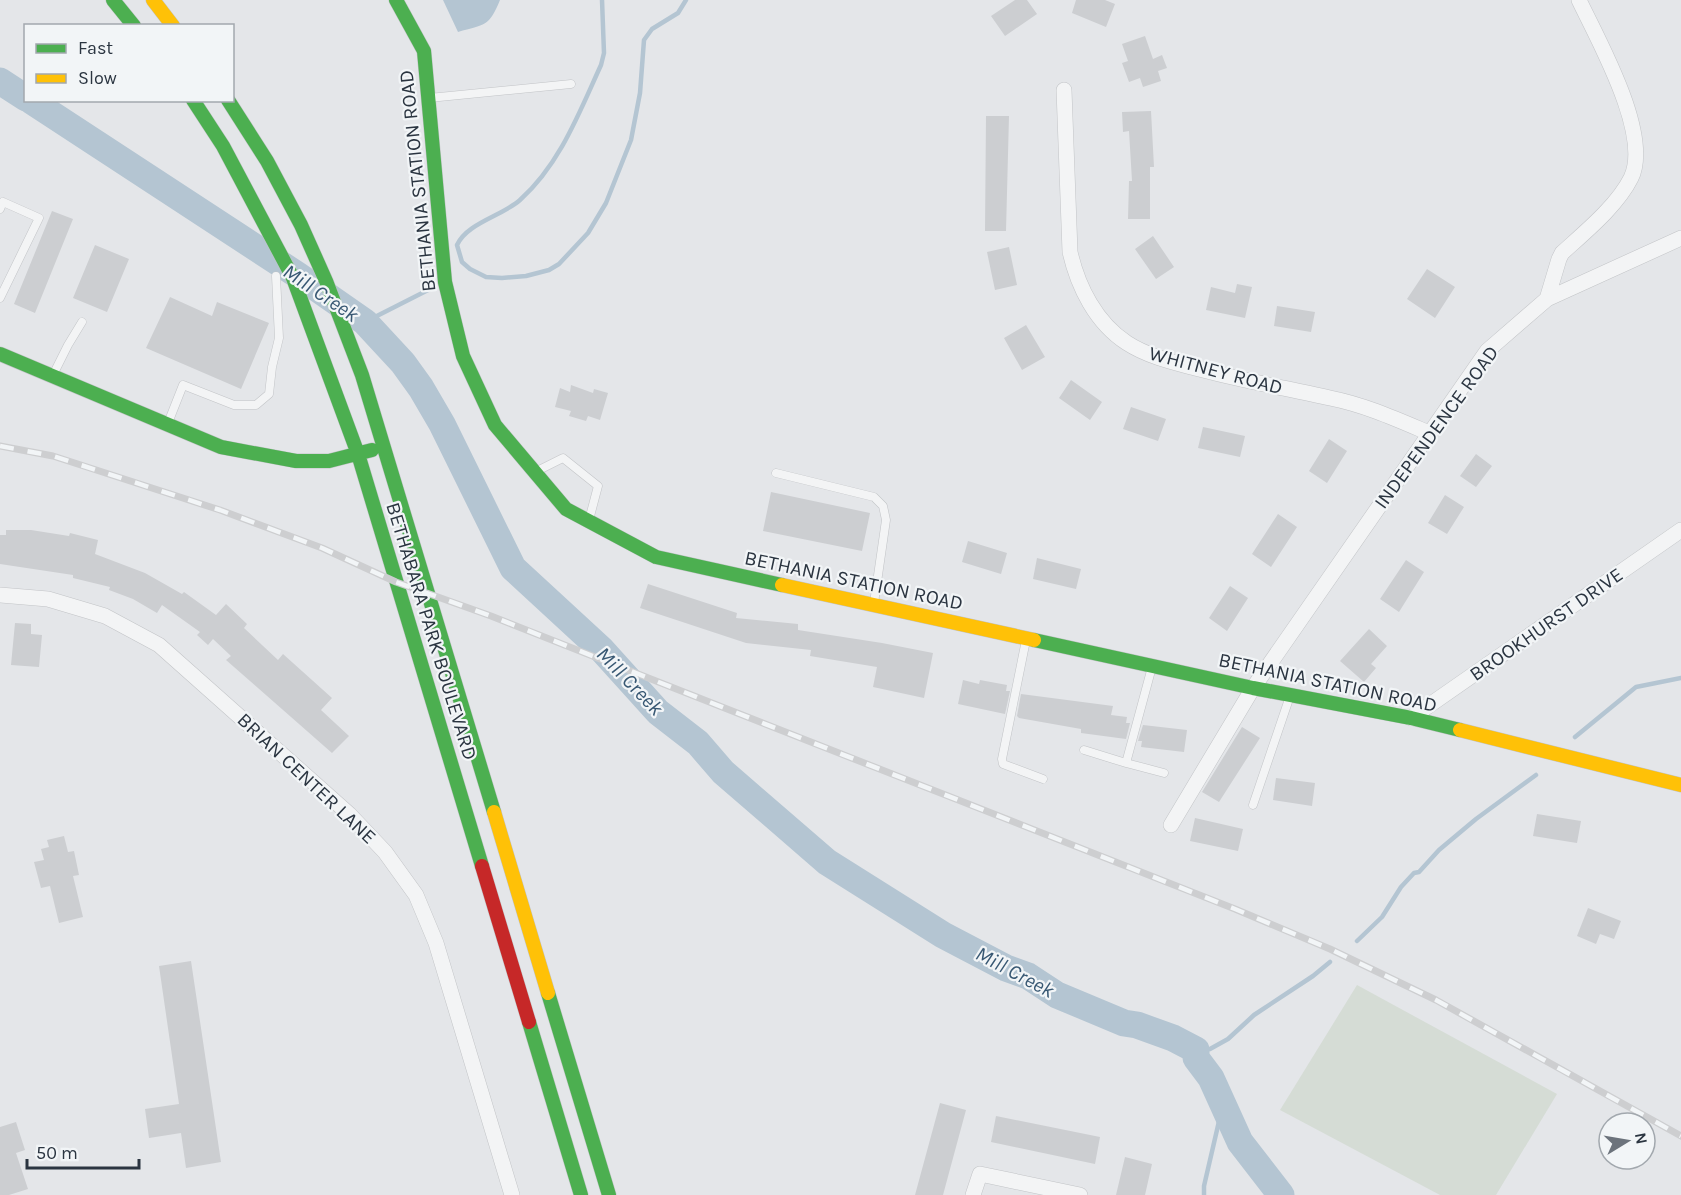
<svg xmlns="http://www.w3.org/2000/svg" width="1681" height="1195" font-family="Karla,sans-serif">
<rect width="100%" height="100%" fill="#e4e6e9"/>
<path fill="#d5dcd5" d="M1357 985 1557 1094 1496 1195H1440L1280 1110Z"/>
<path fill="#b4c5d2" d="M443 0H500C489 27 485 24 458 32Z"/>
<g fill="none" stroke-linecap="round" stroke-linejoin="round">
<path stroke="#b4c5d2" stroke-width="4.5" d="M602 0 604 53 601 65C579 113 560 164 520 200 502 216 467 223 457 245L462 262 470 269 486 277 502 278 526 276 549 270 559 264 588 233 606 203 631 140 640 93 644 40 652 29 678 13 686 0
M365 322 432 288
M1575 737 1636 687 1681 678
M1357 941 1382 917 1401 887 1414 873 1419 872 1439 850 1476 819 1536 775
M1196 1050 1210 1049 1228 1039 1254 1015 1313 976 1330 962
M1204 1195V1186L1223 1104"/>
<path stroke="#b4c5d2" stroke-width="27" d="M0 81 26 98
M30 100 299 276 365 322 403 363 421 388 442 424 513 568 602 650 658 712 698 743 723 772 827 862 943 935 1006 968 1028 976 1057 995 1124 1023 1137 1025 1173 1038 1196 1050V1058L1211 1078 1240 1142 1281 1195"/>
</g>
<path fill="#ccced1" d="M1015 0H1027L1037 14 1005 36 991 16Z
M1076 0H1105L1115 4 1106 27 1072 13Z
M1145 36 1153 59 1162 55 1167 68 1158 71 1161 81 1143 87 1140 78 1129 82 1122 63 1128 61 1122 44Z
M1151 111 1154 167H1150V219H1128L1129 181H1132L1129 131 1123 132 1122 112Z
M986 116H1009L1006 231H985Z
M52 211 73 219 35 313 14 304Z
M1153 236 1174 267 1156 279 1135 249Z
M95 245 129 259 107 312 73 298Z
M1009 247 1017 285 995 290 987 252Z
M1427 269 1455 287 1435 318 1407 299Z
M1237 284 1252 287 1245 318 1206 310 1211 287 1235 293Z
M170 297 212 316 217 302 269 323 241 389 146 348Z
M1277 306 1315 312 1311 332 1274 326Z
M1026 325 1045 357 1022 370 1004 338Z
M1071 380 1102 402 1090 420 1059 398Z
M571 385 593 393 594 389 608 393 600 420 588 416 586 421 569 416 571 411 555 407 560 388 570 392Z
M1131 407 1166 419 1158 441 1123 429Z
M1203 427 1245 436 1240 457 1198 448Z
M1329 439 1347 451 1327 483 1309 471Z
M1476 454 1492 466 1476 487 1460 476Z
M771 492 870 513 862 551 763 531Z
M1445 495 1464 507 1447 534 1428 523Z
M1278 514 1297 527 1271 567 1252 554Z
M6 530H31L69 536 70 533 98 540 95 554 145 573 182 594 184 592 216 615 226 604 247 624 244 628 278 660 283 654 332 698 321 710 349 736 332 753 226 660 231 656 213 639 208 645 197 635 200 632 162 605 157 613 133 599 109 590 110 587 73 578V575L0 564V535H6Z
M968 541 1007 553 1001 574 962 562Z
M1037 558 1081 569 1076 589 1033 579Z
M1406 560 1424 572 1399 612 1380 599Z
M648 584 737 613 736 618 798 624V630L882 643 933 653 924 698 873 687 877 667 810 656 811 650 746 643 640 608Z
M1230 586 1248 598 1227 631 1209 618Z
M15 623 31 624V634L42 635 39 667 11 665Z
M1369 629 1387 646 1371 664 1376 668 1364 682 1340 661Z
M963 680 979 684 980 680 1007 685 1006 691H1010L1005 714 958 704Z
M1021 694 1113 706 1111 715 1127 717 1126 723H1130L1126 739 1081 733V729L1019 718 1017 716Z
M1143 725 1187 730 1184 752 1141 747 1142 741H1138Z
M1242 727 1260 738 1219 802 1202 792Z
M1276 778 1315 783 1312 806 1273 800Z
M1537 814 1581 821 1577 843 1533 836Z
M1195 818 1243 829 1238 851 1190 841Z
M64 836 68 852 74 851 79 875 73 876 83 917 59 923 50 886 41 888 34 862 44 860 41 849 49 847 47 840Z
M1588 908 1621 921 1614 939 1600 934 1596 944 1577 936Z
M191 961 221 1162 186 1168 181 1133 149 1138 145 1109 179 1104 159 966Z
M940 1103 966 1110 943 1195H915Z
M996 1116 1100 1137 1095 1164 991 1142Z
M16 1122 25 1150 16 1153 28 1189 9 1195H0V1127Z
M1125 1157 1152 1164 1145 1195H1116Z"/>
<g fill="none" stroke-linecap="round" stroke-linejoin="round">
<g stroke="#c2c4c7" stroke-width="9">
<path id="lane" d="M429 98 571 84
M0 209 3 202 39 218 0 298
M53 375 68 345 82 322
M168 423 183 385 234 405H256L269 394 272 367 279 338 276 276
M535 472 563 458 598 486 589 520
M776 473 874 497 883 506 886 520 874 603
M1026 640 1002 759 1003 764 1043 779
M1152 667 1126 763 1164 773
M1084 750 1126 763
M1253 805 1290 696"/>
</g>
<g stroke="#c2c4c7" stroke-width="16">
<path id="street" d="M1064 90 1070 252C1078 287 1096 323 1127 343 1147 356 1172 362 1195 368 1240 380 1285 388 1330 398 1365 405 1396 419 1429 433
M1547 299 1559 259 1562 253C1585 232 1617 206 1631 178 1652 135 1598 40 1579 0
M0 595 48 599 105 616 159 645 349 814 385 852 416 895 436 943 512 1195
M1411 718 1681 530
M1171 825 1253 688 1487 351 1547 299 1681 238
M973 1195 980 1174 1080 1195"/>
</g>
<g stroke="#c2c4c7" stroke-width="15">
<path id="fast" d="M113 0 134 26
M396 0 424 51 445 282 463 356 495 425 566 509 656 557 782 585
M193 100 223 146 293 278 358 454 482 866
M228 100 267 161 301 225 326 281 362 375 494 812
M0 354 221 447 296 461H329L372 450
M1034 640 1253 688 1411 718 1460 730
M548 993 609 1195
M529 1022 581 1195"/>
</g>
<g stroke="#c2c4c7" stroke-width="15">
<path id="slow" d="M153 0 173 26
M782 585 1034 640
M1460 730 1681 785
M494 812 548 993"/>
</g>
<g stroke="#c2c4c7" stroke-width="15">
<path id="jam" d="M482 866 529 1022"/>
</g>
<use href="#lane" stroke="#f3f4f5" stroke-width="8"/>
<use href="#street" stroke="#f3f4f5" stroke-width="15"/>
<use href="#fast" stroke="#4caf50" stroke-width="14"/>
<use href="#slow" stroke="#ffc107" stroke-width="14"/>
<use href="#jam" stroke="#c62828" stroke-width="14"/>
<g stroke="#cdced0" stroke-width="7">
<path id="rail" d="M0 446 53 456 220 510 322 548 396 582 491 616 1235 909 1330 949 1436 1000 1681 1136"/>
</g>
<use href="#rail" stroke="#f2f5f7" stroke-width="4.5" stroke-dasharray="14" stroke-linecap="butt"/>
</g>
<g text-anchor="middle" stroke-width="4.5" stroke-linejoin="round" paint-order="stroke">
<g font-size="20" fill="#2b3541" stroke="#f2f5f7">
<text transform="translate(417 181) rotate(-96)" y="7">BETHANIA STATION ROAD</text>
<text transform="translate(1216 370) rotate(15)" y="7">WHITNEY ROAD</text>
<text transform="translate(1436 427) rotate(-54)" y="7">INDEPENDENCE ROAD</text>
<text transform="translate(854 580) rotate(12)" y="7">BETHANIA STATION ROAD</text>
<text transform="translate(1546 624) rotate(-35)" y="7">BROOKHURST DRIVE</text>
<text transform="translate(432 631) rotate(73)" y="7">BETHABARA PARK BOULEVARD</text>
<text transform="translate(1328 682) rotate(12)" y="7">BETHANIA STATION ROAD</text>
<text transform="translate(307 778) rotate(43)" y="7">BRIAN CENTER LANE</text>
</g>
<g font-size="21" font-style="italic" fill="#385873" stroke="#f2f5f7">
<text transform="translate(321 293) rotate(34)" y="7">Mill Creek</text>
<text transform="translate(630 681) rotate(46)" y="7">Mill Creek</text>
<text transform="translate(1015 972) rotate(28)" y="7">Mill Creek</text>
</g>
</g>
<rect x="24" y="24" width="210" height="78" fill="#f2f5f7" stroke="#a2a8ae" stroke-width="1.5"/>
<rect x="36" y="44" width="30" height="9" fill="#4caf50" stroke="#a2a8ae" stroke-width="1.5"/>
<text x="78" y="54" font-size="18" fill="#2b3541">Fast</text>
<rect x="36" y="74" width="30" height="9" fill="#ffc107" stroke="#a2a8ae" stroke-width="1.5"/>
<text x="78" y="84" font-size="18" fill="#2b3541">Slow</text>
<g transform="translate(1627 1141) rotate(79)"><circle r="28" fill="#f2f5f7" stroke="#a2a8ae" stroke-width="1.5"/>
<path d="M0-4.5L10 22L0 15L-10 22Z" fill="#6c737c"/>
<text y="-9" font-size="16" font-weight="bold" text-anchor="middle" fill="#2b3541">N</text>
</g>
<path d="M27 1159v9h112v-9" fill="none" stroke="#2b3541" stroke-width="3"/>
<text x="36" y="1159" font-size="18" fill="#2b3541" stroke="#f2f5f7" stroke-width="4.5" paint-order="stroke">50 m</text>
</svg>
